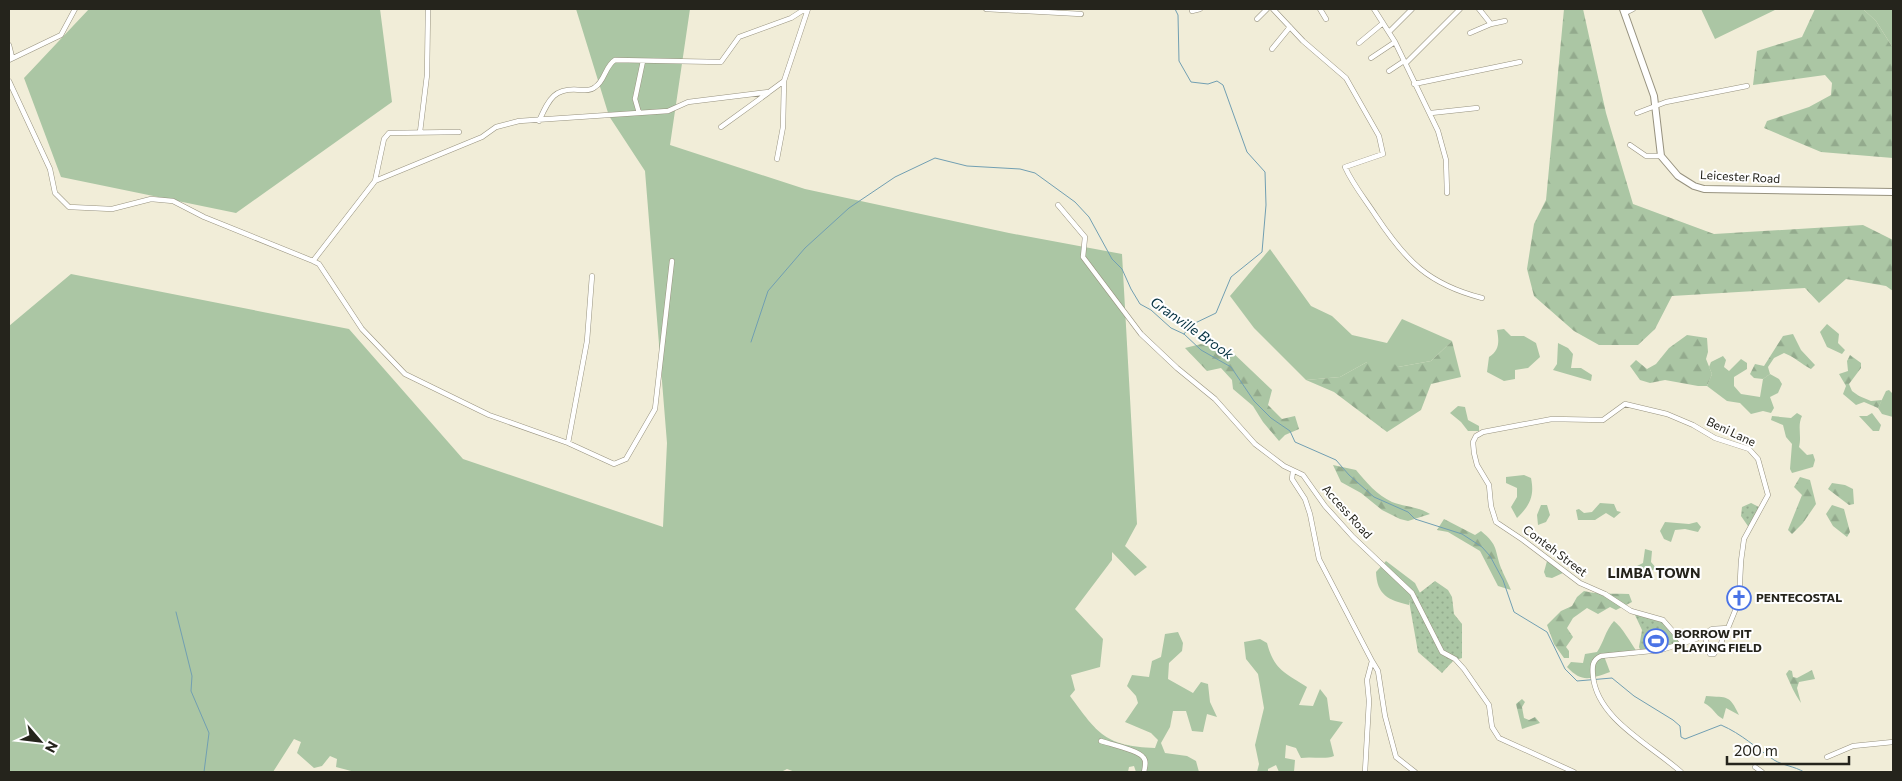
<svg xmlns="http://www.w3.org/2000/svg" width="1902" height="781" font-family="Commissioner,sans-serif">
<defs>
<pattern id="forest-firs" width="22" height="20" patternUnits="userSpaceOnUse" patternTransform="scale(1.25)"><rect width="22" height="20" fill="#abc6a4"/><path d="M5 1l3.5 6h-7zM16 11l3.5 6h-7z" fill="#93aa8d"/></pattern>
<pattern id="park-dots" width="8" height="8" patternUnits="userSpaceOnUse" patternTransform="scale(1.25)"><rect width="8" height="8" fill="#abc6a4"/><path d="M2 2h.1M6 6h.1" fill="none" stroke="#93aa8d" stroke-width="1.8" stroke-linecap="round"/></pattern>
</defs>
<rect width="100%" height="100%" fill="#f1edd8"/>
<path fill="#abc6a4" d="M89 9H380L392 102 236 213 61 177 24 78Z
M576 9H690L670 145 805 189 1009 233 1122 254 1137 524 1125 546 1147 567 1135 576 1112 552V560L1075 609 1103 639 1100 667 1071 675 1075 690 1070 696C1098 734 1105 746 1155 748L1158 740 1151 733 1125 722 1138 703 1136 696 1127 686 1132 675 1149 677 1152 661 1161 657 1165 634 1178 632 1183 643 1182 651 1169 663 1168 679 1193 693 1201 682 1208 684 1210 702 1217 717 1207 714 1203 732 1192 731 1186 711H1173L1170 727 1161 743 1165 753 1187 756 1196 761 1199 772H1136L1134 766 1129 767 1128 772H795L787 769 781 772H355L336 767 337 759 330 756 322 766 314 768 297 753 301 742 294 739 273 772H9V326L71 274 349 329 463 459 663 527 667 443 645 171 609 116Z
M1701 9H1777L1715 39Z
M1863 9H1893V48L1876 21Z
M1270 249 1311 306 1332 316 1352 335 1387 343 1402 319 1452 341 1431 361 1398 367 1367 362 1340 377 1306 380 1254 328 1230 296Z
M1827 324 1839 334 1838 343 1845 350 1842 354 1827 347 1820 332Z
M1504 329 1511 336H1524L1536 343 1540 357 1528 368 1515 370V379L1504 381 1487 372 1489 357C1500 350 1499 341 1497 330Z
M1558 343 1568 348 1573 354 1571 368H1581L1592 375 1591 381 1553 370 1557 364Z
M1723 356 1726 360 1724 367 1729 371 1741 359 1747 363V369L1734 377V386L1741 394 1760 397 1763 379 1770 374 1779 379 1782 384 1778 393 1770 397 1774 408 1771 413 1763 411 1751 414 1740 403 1727 401 1707 386 1712 374 1709 367 1711 362Z
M1889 390 1893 394V417L1882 414 1878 408 1886 391Z
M1458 406 1465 407 1468 420 1479 426V431H1468L1461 422 1450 413Z
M1797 413 1802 416C1797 426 1802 436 1799 447L1807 455 1813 454 1815 460 1813 467 1792 473 1790 469 1792 444 1786 437 1783 425 1771 420 1772 416 1791 418Z
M1872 413 1881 425 1879 431H1873L1859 416H1867Z
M1524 475 1531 478C1535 497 1529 506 1517 518L1511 507 1517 497V488L1506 483V477Z
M1600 503 1614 504 1617 511 1621 512 1614 518 1606 513 1595 520H1578L1576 510 1579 509 1584 513 1592 512Z
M1541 505H1547L1550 515 1546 522 1538 525 1537 515Z
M1665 522 1689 524 1697 522 1701 527 1698 532 1685 529 1675 530 1671 542 1664 539 1660 531Z
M1645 549 1652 551 1651 562 1656 568 1648 573 1642 580 1639 579 1631 569 1643 563Z
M1386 561 1415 583 1420 593 1409 601V605C1388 600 1377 595 1376 572Z
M1547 561 1565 572 1552 578 1546 577 1544 572Z
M1614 621C1622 627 1631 643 1637 652L1604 656 1610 672C1590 679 1582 683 1567 667L1571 662 1583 663 1585 654 1597 652C1604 642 1605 631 1614 621Z
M1260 639 1267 643C1274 670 1285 673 1307 687L1299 705 1313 706 1320 689 1327 698 1330 720 1343 722 1330 740 1334 756C1324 760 1313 756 1301 758L1296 748 1286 745 1285 758 1295 760 1294 772H1279L1276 765 1268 769V772H1257L1259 764 1255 745 1264 708 1258 674 1246 659 1244 642Z
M1706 696C1728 698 1729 694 1739 715L1726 708 1723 719C1715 715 1713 707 1704 703Z"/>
<path fill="url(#forest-firs)" d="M1564 9H1583L1606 113 1633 204 1714 234 1863 225 1893 240V291L1886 286 1846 279 1819 303 1805 288 1672 296 1655 329 1638 345H1599L1574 331 1534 296 1527 269 1534 224 1546 200Z
M1815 9H1863L1876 21 1893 48V158L1821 152 1764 128 1767 121 1809 107 1831 95 1832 83 1825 75 1753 85 1757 51 1802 37Z
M1793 334 1801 350 1815 365 1811 369C1801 364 1795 357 1784 353L1774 358 1768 367 1770 374 1763 379 1754 378 1750 374 1755 364 1764 366 1783 336Z
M1687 335 1707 338 1708 352 1706 359 1712 374 1707 386H1698L1665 380 1650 383 1640 380 1630 366 1636 360 1647 369 1656 364 1669 348Z
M1452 341 1461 377 1431 384 1421 410 1387 432 1334 392 1306 380 1340 377 1367 362H1393L1398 367 1431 361Z
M1201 344 1220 350H1230L1272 390 1268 405 1282 419 1295 416 1299 429 1285 435 1279 441 1263 422 1253 406 1233 389 1232 380 1221 368 1207 371 1185 348Z
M1850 355 1861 363V368L1849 384 1852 391 1859 396 1871 401 1882 400 1878 408 1864 402 1856 405 1843 394 1846 386 1839 374 1848 371 1847 361Z
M1333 465 1356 470C1366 482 1377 495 1392 502 1404 507 1417 506 1430 514L1408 521 1400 519 1382 510 1361 493 1341 482Z
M1800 477 1810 480 1816 504 1803 523 1792 534 1788 530 1802 495 1794 487Z
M1832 483 1845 485 1853 489 1854 504 1849 505 1828 489Z
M1832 505 1844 509 1850 532 1847 537 1833 526 1826 514Z
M1444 519 1475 535 1481 531C1499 546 1494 549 1501 568 1504 575 1508 583 1511 590L1498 586 1480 551 1448 532 1437 530Z
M1584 591C1598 595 1613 593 1629 594L1632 602 1616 610 1610 607 1598 614 1587 608 1573 618 1567 628 1573 637 1566 647 1569 651V658H1564L1554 644 1547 625 1561 611 1572 606 1577 597Z
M1789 670 1792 671 1793 677 1797 678 1812 670 1815 679 1799 682 1797 688 1801 703C1794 693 1791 685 1786 674Z
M1522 699 1525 702 1522 707 1524 718 1529 720 1535 717 1540 723 1522 729 1516 704Z"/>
<path fill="url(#park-dots)" d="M1751 503 1761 508 1750 529 1741 516 1742 507Z
M1435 581 1448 590 1452 597 1454 614 1462 624V658L1453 661 1442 673 1418 652 1409 601Z
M1636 612 1663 620 1684 644 1641 652 1639 647 1642 630 1635 615Z"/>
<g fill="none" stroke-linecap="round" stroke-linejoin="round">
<path stroke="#719fb2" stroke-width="1" d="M1175 9 1178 15 1179 61 1191 82 1208 84 1217 81 1223 85 1247 152 1265 172 1266 205 1262 252 1231 277 1216 313 1191 325 1184 334
M751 342 768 291 805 248 849 208 895 177 935 158 967 166 1020 169 1035 173 1075 202 1089 217 1112 259 1122 269 1131 289 1140 304 1151 310 1171 328 1184 334 1201 350 1231 367 1254 401 1271 418 1290 431 1295 442 1336 460 1349 475 1374 497 1408 512 1415 519 1462 534 1482 547 1490 556 1503 580 1514 612 1547 632 1565 669 1577 681 1612 678 1634 696 1673 720 1680 726 1681 737 1685 739 1721 725C1742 734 1756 748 1774 760 1784 766 1794 766 1804 772
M176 612 192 676 191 691 209 733 204 772"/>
<g stroke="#97927f" stroke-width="5.5">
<path id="street" d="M986 9 1081 14
M1273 9 1303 41 1346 78 1379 136 1383 154 1345 167C1353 185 1365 199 1376 216 1406 261 1428 284 1482 298
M1320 9 1326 19
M1374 9 1395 42 1438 131 1446 160 1447 193
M1479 9 1491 24 1505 21
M1192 11 1200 9
M1625 13 1633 9
M1257 19 1267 9
M1389 32 1412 9
M1470 33 1491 24
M1359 43 1383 23
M9 45 12 57
M1272 49 1290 27
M1371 58 1395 42
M9 60 61 35 75 9
M1406 63 1460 9
M1389 71 1404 61
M9 81 50 169 55 193 69 207 112 209 151 199 173 201 204 217 313 261 319 264 362 329 405 374 489 415 568 443 614 464 626 459 655 409 672 261
M1414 84 1520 62
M639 113 635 99 643 61
M1431 113 1477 108
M1637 113 1666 102 1747 86
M539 121C549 99 554 87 581 90 586 90 591 91 595 87 605 81 605 66 615 60L721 62 739 37 791 18 805 9
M721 127 768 93
M420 132 427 75 428 9
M1630 145 1646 156H1661
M777 159 783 127 784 81
M375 181 384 139 389 133 459 132
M1058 205 1085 237 1083 257 1141 334 1177 368 1215 399 1255 444 1284 466 1303 475 1325 506 1353 537 1412 593 1442 652 1455 659 1464 669 1489 705 1492 727 1499 738 1574 772
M313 261 375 181 482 137 496 127 519 121 668 111 688 102 769 92 784 81 808 9
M568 443 587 341 592 276
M1293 471 1292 479 1305 499 1310 514 1319 559 1372 661 1367 680 1369 701 1365 772
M1704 634 1710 654H1714L1721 644 1725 629
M1372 661 1378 671 1385 716 1396 757 1415 772
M1101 741C1110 744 1138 750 1143 757 1147 761 1145 767 1144 772
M1827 757 1853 746 1893 742
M1755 767 1762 772
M1681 772C1651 745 1597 719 1593 676 1592 667 1592 660 1601 656L1661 650 1696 639 1712 629 1728 628 1739 601 1741 561 1744 539 1768 495 1758 459 1749 449 1715 438 1693 425 1667 414 1625 404 1603 420 1552 419 1483 432 1476 436 1473 442 1474 453 1477 465 1489 485 1491 506 1496 522 1523 540 1580 583 1605 594 1631 611 1663 620 1684 644"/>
</g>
<g stroke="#97927f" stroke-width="8">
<path id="secondary" d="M1623 9 1654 96 1661 156 1678 176 1694 186 1704 189 1893 192"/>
</g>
<use href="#street" stroke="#fff" stroke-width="4.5"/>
<use href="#secondary" stroke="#fff" stroke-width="6"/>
</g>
<defs>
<g id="church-ring" transform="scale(1.25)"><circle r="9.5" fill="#fff" stroke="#4a73e6" stroke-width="1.5"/><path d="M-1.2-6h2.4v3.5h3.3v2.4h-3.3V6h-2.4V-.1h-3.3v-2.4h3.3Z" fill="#4a73e6"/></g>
<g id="stadium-ring" transform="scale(1.25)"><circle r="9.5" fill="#fff" stroke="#4a73e6" stroke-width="1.5"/><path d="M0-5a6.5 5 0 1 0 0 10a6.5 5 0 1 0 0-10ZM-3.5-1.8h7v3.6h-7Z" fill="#4a73e6"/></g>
</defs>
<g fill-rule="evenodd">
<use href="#church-ring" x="1739" y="598"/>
<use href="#stadium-ring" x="1656" y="641"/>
</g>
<g text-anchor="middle" stroke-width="4" stroke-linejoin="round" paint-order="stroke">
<g font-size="12" fill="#25241c" stroke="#fff">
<text transform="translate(1740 177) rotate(3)" y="4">Leicester Road</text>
<text transform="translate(1731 432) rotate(25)" y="4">Beni Lane</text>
<text transform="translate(1347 512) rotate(48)" y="4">Access Road</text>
<text transform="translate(1555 551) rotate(37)" y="4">Conteh Street</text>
</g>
<g font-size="12" font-weight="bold" fill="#25241c" stroke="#fff" text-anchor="start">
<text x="1756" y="602">PENTECOSTAL</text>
<text x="1674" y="638">BORROW PIT<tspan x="1674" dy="14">PLAYING FIELD</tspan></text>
</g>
<g font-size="14" font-style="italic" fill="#063241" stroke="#fff">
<text transform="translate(1192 328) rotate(35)" y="5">Granville Brook</text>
</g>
<g font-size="14" font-weight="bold" fill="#25241c" stroke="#fff">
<text x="1654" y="578">LIMBA TOWN</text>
</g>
</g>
<rect width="1902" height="781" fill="none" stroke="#25241c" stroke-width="20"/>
<g transform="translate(40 741) rotate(118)" stroke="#ffffff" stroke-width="4" paint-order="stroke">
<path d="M0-4L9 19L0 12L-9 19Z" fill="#25241c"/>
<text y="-8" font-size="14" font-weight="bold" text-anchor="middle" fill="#25241c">N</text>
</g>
<path d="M1727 756v8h122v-8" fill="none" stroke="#25241c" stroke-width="2.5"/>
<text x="1734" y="756" font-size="15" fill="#25241c" stroke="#ffffff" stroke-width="4" paint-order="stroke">200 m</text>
</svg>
